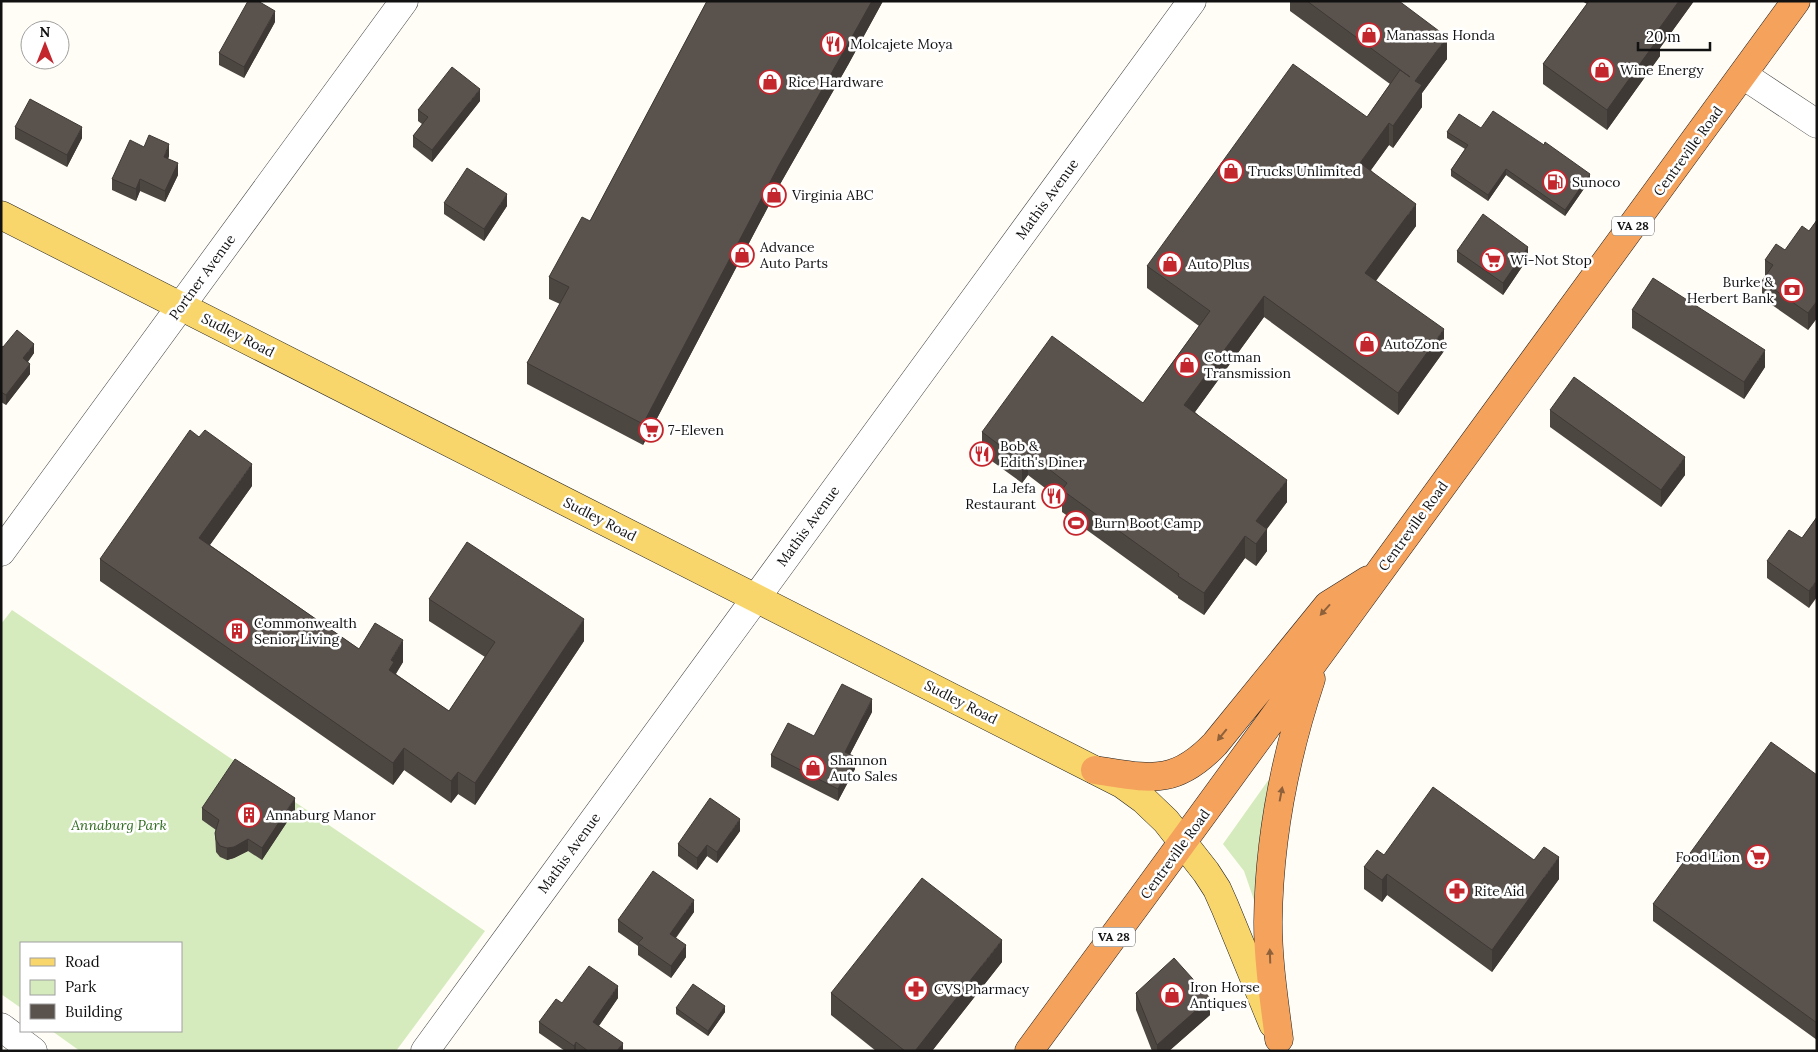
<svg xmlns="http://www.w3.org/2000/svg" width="1818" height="1052" font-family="Lora,serif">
<rect width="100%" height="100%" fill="#fffdf5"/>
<path fill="#d5ebbd" d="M12 610 485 931 396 1051H80L52 1031H181V943H21V1008L1 994V624Z
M1277 768 1263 821 1259 850 1261 895 1254 900 1244 871 1223 844Z"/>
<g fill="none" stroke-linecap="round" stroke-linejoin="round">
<g stroke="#444" stroke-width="29">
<path id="minor" d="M1743 75 1817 124
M1 552 404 1
M1 1027 33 1051
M425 1051 1192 1"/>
</g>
<g stroke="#222" stroke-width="29">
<path id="major" d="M1 215 1122 784 1144 800 1166 821 1206 872 1217 889 1225 907 1273 1024"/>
</g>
<g stroke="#222" stroke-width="29">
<path id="highway" d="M1095 770C1149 778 1174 787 1215 744L1328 605 1368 580
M1279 1039C1274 1000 1268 961 1268 922 1269 839 1285 757 1311 679
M1029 1051 1141 899 1796 1"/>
</g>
<use href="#minor" stroke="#fff" stroke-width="28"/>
<use href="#major" stroke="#f9d66b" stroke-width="28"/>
<use href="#highway" stroke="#f5a25d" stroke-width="28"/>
</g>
<path fill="#4d4742" d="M707 1H883L848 65 779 186 643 445 527 384V363L560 304 549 299V277L590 221Z
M1290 1H1399L1447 59 1422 93V107L1393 148 1389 145 1371 170 1416 226 1376 281 1444 351 1398 415 1264 317 1195 412 1287 502 1267 529V551L1256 566 1245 558 1204 615 1178 598V596L1062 512V501L1028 475 1022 483 982 454V432L1143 403 1199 326 1147 288V266L1367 117 1390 84 1290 11Z
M1582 1H1694L1660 48V56L1607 130 1543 84V64L1587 4Z
M275 22 244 78 219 65V53Z
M480 101 432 162 413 147V136L422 124 418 121V110Z
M15 127 82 138 67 167 15 139Z
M1481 128 1590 180 1565 216 1506 175 1488 201 1451 176V170L1465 149 1447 138V132Z
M144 147 169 156 168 159 178 175 165 202 140 191 136 201 112 190V179Z
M444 203 507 206 484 241 444 214Z
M1817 220V318L1808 330 1762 298V281L1765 277V260L1785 250 1809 231Z
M1457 251 1528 258 1503 295 1457 262Z
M1632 310 1765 367 1744 399 1632 328Z
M1 346 3 347 34 353 28 362 30 374 6 405 1 402Z
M1550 410 1685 475 1661 507 1550 427Z
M252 486 210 545 359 649 403 662 396 674 449 711 485 657 429 621V599L584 641 475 805 458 794 451 803 404 770 393 785 100 581V559Z
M1817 517 1809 608 1767 578V561L1802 538Z
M872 712 850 754 855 769 838 801 771 767V755Z
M1817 775V1040L1653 921V904Z
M202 808 295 810 262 860 248 851 234 858 227 860 220 857 216 852 215 833 216 830 202 820Z
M740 831 717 863 707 856 697 870 678 856V844Z
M1384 855 1559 879 1492 972 1387 895 1382 902 1364 889V867Z
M694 912 676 938 686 957 671 978 638 955V946L618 932V920Z
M1002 962 932 1051H876L831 1015V993Z
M1136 993 1210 1015 1169 1051H1152L1136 1010Z
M618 998 599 1026 623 1051H565L539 1033V1022L562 1003Z
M676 1008 725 1012 708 1036 676 1014Z"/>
<path fill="#3f3936" d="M872 1H883L848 65 779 186 643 445V424L779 165Z
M1679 1H1694L1660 48V56L1607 130V110L1656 33Z
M275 11V22L244 78V67Z
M1447 37V59L1422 93V107L1393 148V126L1415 81Z
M480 89V101L432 162V150Z
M1389 123V145L1360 185V163Z
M82 127V138L67 167V155Z
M169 144V156L164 169V157Z
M178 163V175L165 202V191Z
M1506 169V175L1488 201V195Z
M1590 174V180L1565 216V210Z
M140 179V191L136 201V189Z
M507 194V206L484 241V229Z
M1416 204V226L1365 295V273Z
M1528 247V258L1503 295V283Z
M1264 296V317L1184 427V405Z
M1817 301V318L1808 330V313Z
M1444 329V351L1398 415V393Z
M34 344V353L23 368V358Z
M1765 350V367L1744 399V382Z
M30 364V374L6 405V395Z
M1028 453V475L1022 483V462Z
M1685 457V475L1661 507V490Z
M252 464V486L199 560V538Z
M1287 480V502L1256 543V521Z
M1267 529V551L1256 566V544Z
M1245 536V558L1204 615V593Z
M1817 580V597L1809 608V591Z
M584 619V641L475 805V783Z
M403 640V662L394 676 389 670 391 660Z
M872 699V712L845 764V752Z
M404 748V770L393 785V763Z
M855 757V769L838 801V789Z
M458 772V794L451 803V781Z
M295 798V810L262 860V848Z
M740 819V831L717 863V852Z
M248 839V851L234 858 227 860V848Z
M707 845V856L697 870V858Z
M1559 857V879L1492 972V950Z
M1387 874V895L1382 902V880Z
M694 900V912L670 945V934Z
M1002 940V962L932 1051H915Z
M686 945V957L671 978V966Z
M618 986V998L593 1034V1022Z
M1210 998V1015L1169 1051H1157V1045Z
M725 1006V1012L708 1036V1031Z
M576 1042V1051H574V1046Z
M623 1043V1051H617Z"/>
<path fill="#5a524d" stroke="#3f3936" d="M248 1H258L275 11 244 67 219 53Z
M707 1H872L848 44 779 165 643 424 527 363 569 287 549 277 582 217 590 221Z
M1307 1H1399L1447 37 1415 81 1422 85 1393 126 1389 123 1360 163 1416 204 1365 273 1444 329 1398 393 1264 296 1184 405 1287 480 1256 521 1267 529 1256 544 1245 536 1204 593 1178 576 1179 574 1062 490 1067 483 1028 453 1022 462 982 432 1052 336 1143 403 1210 311 1147 266 1293 64 1367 117 1400 70 1410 77Z
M1589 1H1679L1656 33 1660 36 1607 110 1543 64Z
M452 67 480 89 432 150 413 136 428 117 418 110Z
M30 99 82 127 67 155 15 127Z
M1493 111 1544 145 1545 142 1590 174 1565 210 1506 169 1488 195 1451 170 1468 145 1447 132 1459 114 1481 128Z
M149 135 169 144 164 157 178 163 165 191 140 179 136 189 112 179 130 140 144 147Z
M467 168 507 194 484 229 444 203Z
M1483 214 1528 247 1503 283 1457 251Z
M1817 220V301L1808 313 1762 281 1773 265 1765 260 1776 244 1785 250 1802 226 1809 231Z
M1653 278 1765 350 1744 382 1632 310Z
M17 330 34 344 23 358 30 364 6 395 1 392V346L3 347Z
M1574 377 1685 457 1661 490 1550 410Z
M190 430 199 437 205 430 252 464 199 538 359 649 375 623 403 640 391 660 394 662 389 670 449 711 495 642 429 599 467 542 584 619 475 783 458 772 451 781 404 748 393 763 100 559Z
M1817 517V580L1809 591 1767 561 1789 530 1802 538Z
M842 684 872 699 845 752 855 757 838 789 771 755 788 723 814 736Z
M1771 742 1817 775V1023L1653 904Z
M235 759 295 798 262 848 248 839 234 847 227 848 220 846 216 840 215 833 219 820 202 808Z
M1433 787 1534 860 1544 847 1559 857 1492 950 1387 874 1382 880 1364 867 1377 850 1384 855Z
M710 798 740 819 717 852 707 845 697 858 678 844Z
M653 871 694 900 670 934 686 945 671 966 638 943 643 938 618 920Z
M922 878 1002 940 915 1051H905L831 993Z
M1174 958 1210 998 1157 1045 1136 993Z
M589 966 618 986 593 1022 623 1043 617 1051H588L576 1042 574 1046 539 1022 556 999 562 1003Z
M693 984 725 1006 708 1031 676 1008Z"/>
<defs><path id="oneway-solid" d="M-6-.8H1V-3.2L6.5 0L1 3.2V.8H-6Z" transform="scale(1.25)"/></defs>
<g fill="#8e613b">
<use href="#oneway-solid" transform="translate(1325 610) rotate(132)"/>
<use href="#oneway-solid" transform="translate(1222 735) rotate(129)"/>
<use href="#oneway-solid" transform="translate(1281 794) rotate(-79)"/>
<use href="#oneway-solid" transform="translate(1270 956) rotate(-92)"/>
</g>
<defs>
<g id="shop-ring" transform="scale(1.25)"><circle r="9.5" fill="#fff" stroke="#c4262e" stroke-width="1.5"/><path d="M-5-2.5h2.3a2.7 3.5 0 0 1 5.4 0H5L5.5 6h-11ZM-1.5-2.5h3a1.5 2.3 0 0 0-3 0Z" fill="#c4262e"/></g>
<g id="restaurant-ring" transform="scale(1.25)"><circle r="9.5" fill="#fff" stroke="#c4262e" stroke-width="1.5"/><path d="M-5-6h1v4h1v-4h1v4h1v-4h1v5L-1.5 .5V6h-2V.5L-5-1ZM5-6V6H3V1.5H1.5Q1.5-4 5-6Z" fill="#c4262e"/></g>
<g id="fuel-ring" transform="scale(1.25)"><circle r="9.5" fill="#fff" stroke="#c4262e" stroke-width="1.5"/><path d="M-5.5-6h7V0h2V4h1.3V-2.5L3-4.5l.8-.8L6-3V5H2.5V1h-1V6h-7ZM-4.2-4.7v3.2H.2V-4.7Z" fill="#c4262e"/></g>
<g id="supermarket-ring" transform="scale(1.25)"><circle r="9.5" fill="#fff" stroke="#c4262e" stroke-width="1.5"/><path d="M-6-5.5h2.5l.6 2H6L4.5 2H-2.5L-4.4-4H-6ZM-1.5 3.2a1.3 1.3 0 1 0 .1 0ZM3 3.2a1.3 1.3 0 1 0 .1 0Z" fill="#c4262e"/></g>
<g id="bank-ring" transform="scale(1.25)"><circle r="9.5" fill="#fff" stroke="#c4262e" stroke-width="1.5"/><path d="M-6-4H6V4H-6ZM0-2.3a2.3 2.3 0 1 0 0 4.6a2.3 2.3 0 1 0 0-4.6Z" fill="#c4262e"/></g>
<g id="stadium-ring" transform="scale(1.25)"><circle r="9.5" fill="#fff" stroke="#c4262e" stroke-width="1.5"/><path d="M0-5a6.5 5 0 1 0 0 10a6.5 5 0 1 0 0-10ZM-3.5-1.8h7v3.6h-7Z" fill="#c4262e"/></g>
<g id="building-ring" transform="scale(1.25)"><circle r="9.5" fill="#fff" stroke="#c4262e" stroke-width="1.5"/><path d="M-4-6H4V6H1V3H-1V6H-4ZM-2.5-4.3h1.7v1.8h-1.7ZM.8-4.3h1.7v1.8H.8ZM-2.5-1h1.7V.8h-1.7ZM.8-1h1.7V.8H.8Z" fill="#c4262e"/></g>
<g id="pharmacy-ring" transform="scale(1.25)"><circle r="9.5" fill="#fff" stroke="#c4262e" stroke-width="1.5"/><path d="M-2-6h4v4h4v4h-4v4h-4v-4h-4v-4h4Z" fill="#c4262e"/></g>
</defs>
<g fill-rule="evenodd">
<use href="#shop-ring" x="1369" y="35"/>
<use href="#restaurant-ring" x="833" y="44"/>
<use href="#shop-ring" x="1602" y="70"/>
<use href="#shop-ring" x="770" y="82"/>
<use href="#shop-ring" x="1231" y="171"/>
<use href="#fuel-ring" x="1555" y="182"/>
<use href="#shop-ring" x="774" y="195"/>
<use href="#shop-ring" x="742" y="255"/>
<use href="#supermarket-ring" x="1493" y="260"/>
<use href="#shop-ring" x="1170" y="264"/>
<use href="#bank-ring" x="1792" y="290"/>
<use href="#shop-ring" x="1367" y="344"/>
<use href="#shop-ring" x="1187" y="365"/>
<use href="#supermarket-ring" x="651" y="430"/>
<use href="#restaurant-ring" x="982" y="454"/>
<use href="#restaurant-ring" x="1054" y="496"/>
<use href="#stadium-ring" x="1076" y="523"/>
<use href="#building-ring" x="237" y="631"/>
<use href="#shop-ring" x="813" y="768"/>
<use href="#building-ring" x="249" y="815"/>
<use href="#supermarket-ring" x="1758" y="857"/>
<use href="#pharmacy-ring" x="1457" y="891"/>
<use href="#pharmacy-ring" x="916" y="989"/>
<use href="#shop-ring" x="1172" y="995"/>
</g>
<g text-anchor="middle" stroke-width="5" stroke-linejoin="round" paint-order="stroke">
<g fill="#fff" stroke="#585858" stroke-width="1">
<rect x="1612" y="216.5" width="42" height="19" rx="4"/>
<rect x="1093" y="927.5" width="42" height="19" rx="4"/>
</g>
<g font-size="12" font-weight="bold" fill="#111">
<text x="1633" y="230">VA 28</text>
<text x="1114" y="941">VA 28</text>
</g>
<g font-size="14" fill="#111" stroke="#fff" text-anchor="start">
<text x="1386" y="40">Manassas Honda</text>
<text x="850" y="49">Molcajete Moya</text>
<text x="1620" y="75">Wine Energy</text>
<text x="788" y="87">Rice Hardware</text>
<text x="1248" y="176">Trucks Unlimited</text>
<text x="1572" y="187">Sunoco</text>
<text x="792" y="200">Virginia ABC</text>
<text x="760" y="252">Advance<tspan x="760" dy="16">Auto Parts</tspan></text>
<text x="1510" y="265">Wi-Not Stop</text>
<text x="1188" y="269">Auto Plus</text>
<text x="1774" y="287" text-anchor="end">Burke &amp;<tspan x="1774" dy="16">Herbert Bank</tspan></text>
<text x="1384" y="349">AutoZone</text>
<text x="1204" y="362">Cottman<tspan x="1204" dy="16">Transmission</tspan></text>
<text x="668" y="435">7-Eleven</text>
<text x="1000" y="451">Bob &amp;<tspan x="1000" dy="16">Edith's Diner</tspan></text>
<text x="1036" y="493" text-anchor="end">La Jefa<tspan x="1036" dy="16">Restaurant</tspan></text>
<text x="1094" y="528">Burn Boot Camp</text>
<text x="254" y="628">Commonwealth<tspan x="254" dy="16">Senior Living</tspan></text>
<text x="830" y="765">Shannon<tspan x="830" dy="16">Auto Sales</tspan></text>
<text x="266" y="820">Annaburg Manor</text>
<text x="1740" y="862" text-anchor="end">Food Lion</text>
<text x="1474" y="896">Rite Aid</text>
<text x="1190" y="992">Iron Horse<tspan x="1190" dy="16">Antiques</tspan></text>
<text x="934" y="994">CVS Pharmacy</text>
</g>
<g font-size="14" fill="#111" stroke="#fff">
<text transform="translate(1688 151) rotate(-54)" y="5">Centreville Road</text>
<text transform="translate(1047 199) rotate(-54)" y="5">Mathis Avenue</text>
<text transform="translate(202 277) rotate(-54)" y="5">Portner Avenue</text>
<text transform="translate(238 335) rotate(27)" y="5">Sudley Road</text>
<text transform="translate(600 519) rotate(27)" y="5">Sudley Road</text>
<text transform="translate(808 526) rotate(-54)" y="5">Mathis Avenue</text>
<text transform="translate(1413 526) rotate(-54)" y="5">Centreville Road</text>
<text transform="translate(961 702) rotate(27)" y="5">Sudley Road</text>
<text transform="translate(569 853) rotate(-54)" y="5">Mathis Avenue</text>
<text transform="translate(1175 854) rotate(-54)" y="5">Centreville Road</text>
</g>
<g font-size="14" font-style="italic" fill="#2f6b1f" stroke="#fff">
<text x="119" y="830">Annaburg Park</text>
</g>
</g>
<rect width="1818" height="1052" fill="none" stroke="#111111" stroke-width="5"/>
<rect x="20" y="942" width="162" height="90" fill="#ffffff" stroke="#a0a0a0"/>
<rect x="30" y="958" width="25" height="8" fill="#f9d66b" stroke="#a0a0a0"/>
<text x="65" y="967" font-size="15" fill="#111111">Road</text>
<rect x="30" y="980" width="25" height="15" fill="#d5ebbd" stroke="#a0a0a0"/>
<text x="65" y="992" font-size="15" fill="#111111">Park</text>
<rect x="30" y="1004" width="25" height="15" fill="#5a524d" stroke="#a0a0a0"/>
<text x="65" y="1017" font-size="15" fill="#111111">Building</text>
<g transform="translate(45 45)"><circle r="24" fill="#ffffff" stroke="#a0a0a0"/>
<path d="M0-4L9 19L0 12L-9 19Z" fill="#c4262e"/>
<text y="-8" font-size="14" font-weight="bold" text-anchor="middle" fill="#111111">N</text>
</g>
<path d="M1638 42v8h72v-8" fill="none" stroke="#111111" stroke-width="2.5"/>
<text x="1646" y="42" font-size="15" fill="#111111" stroke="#ffffff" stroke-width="4" paint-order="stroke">20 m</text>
</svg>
